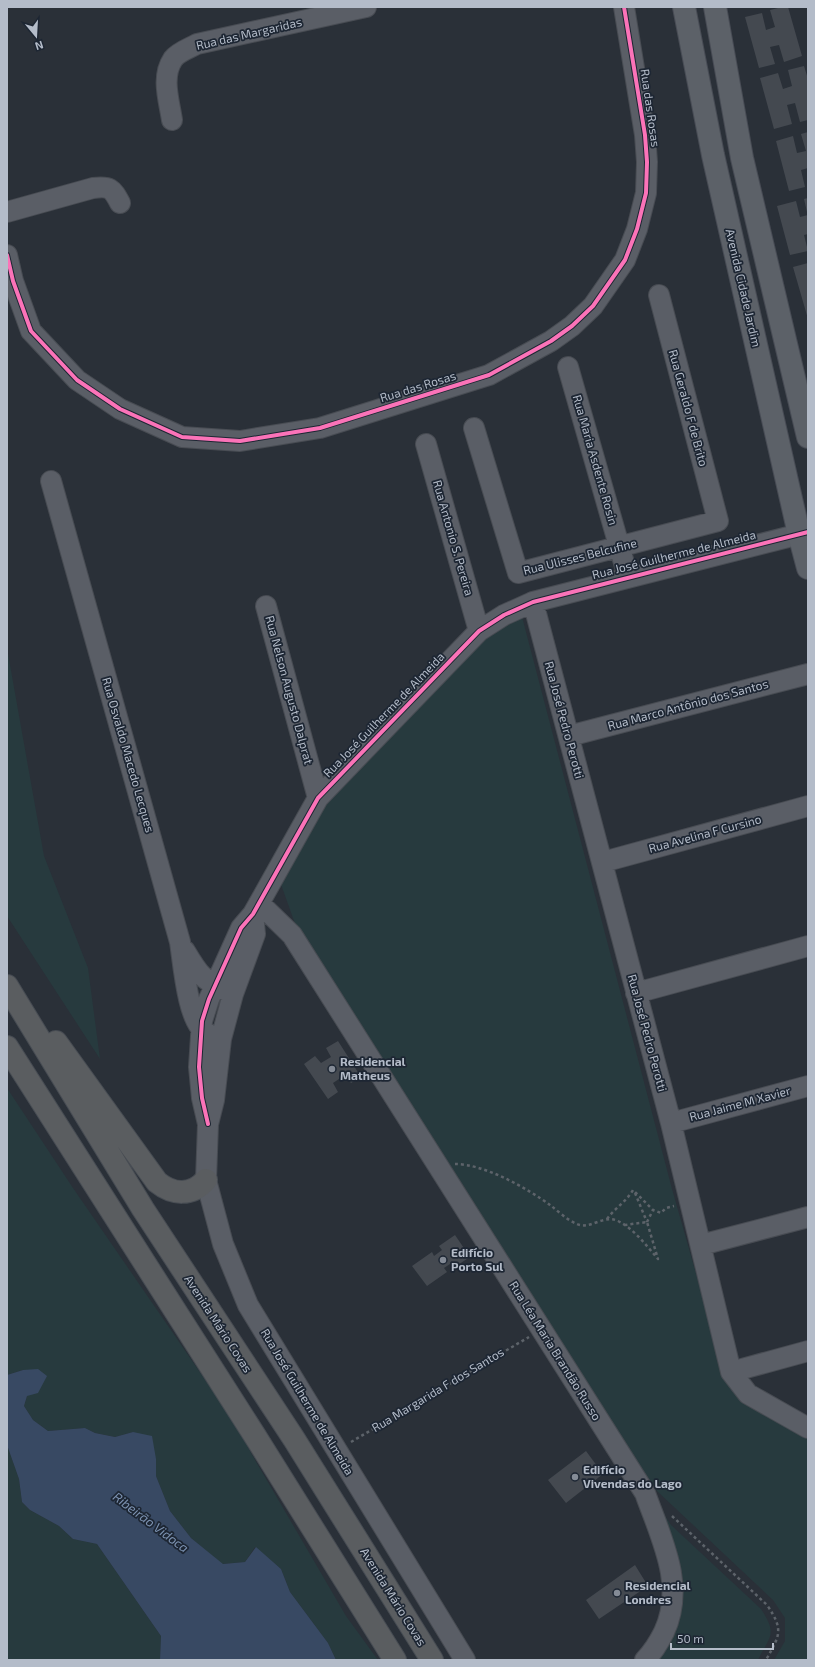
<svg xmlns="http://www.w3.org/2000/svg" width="815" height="1667" font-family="'Exo 2',sans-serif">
<rect width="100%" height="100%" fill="#2a3038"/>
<path fill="#273a3e" d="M521 613 672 1189 726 1379 808 1438V1660H774L785 1641V1618L773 1600 657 1491 641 1473 298 932 278 876 323 803 482 639Z
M7 648 44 856 88 968 100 1059 7 916Z
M7 1088 73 1188 237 1426 251 1453 346 1616 378 1660H336L328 1643 290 1592 281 1569 255 1547 245 1562 222 1564 191 1538 170 1511 156 1476V1459L133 1432 115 1437 95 1433 85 1428 48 1431 33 1420 24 1406 27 1396 23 1370 7 1375Z
M7 1445 19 1479 22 1502 30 1510 59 1526 73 1539 97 1544 161 1636 160 1660H7Z
M659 1507 671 1525 761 1609C778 1635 770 1635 758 1660H659L668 1643 680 1593 677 1554Z"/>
<path fill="#384963" d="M38 1369 47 1376 38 1393 27 1396 24 1406 33 1420 48 1431 85 1428 95 1433 115 1437 133 1432 152 1436 156 1459V1476L170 1511 191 1538 223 1564 245 1562 256 1547 281 1569 290 1592 328 1643 336 1660H160L161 1636 97 1544 73 1539 59 1526 30 1510 22 1502 19 1479 7 1445V1375L23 1370Z"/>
<path fill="#444950" d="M782 7H788L802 56 784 62 779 45 770 47 775 64 759 68 745 17 762 13 766 30 775 27 770 10Z
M804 66 808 79V120L800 122 795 103 787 105 792 124 774 129 760 78 778 73 783 89 792 86 788 70Z
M808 132V168L801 170 805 187 789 191 776 141 793 136 797 153 806 151 801 134Z
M808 198V212H807L804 199Z
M796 201 800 217 808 215V234L804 235 808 251 790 255 777 206Z
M808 263V319L793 267Z
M338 1041 361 1077 351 1083 345 1075 333 1083 338 1092 328 1099 304 1064 315 1056 321 1063 331 1057 326 1048Z
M455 1235 470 1257 453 1268 450 1264 444 1268 447 1272 427 1286 412 1266 432 1252 434 1256 442 1250 439 1246Z
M586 1451 603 1474 566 1503 548 1480Z
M635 1565 648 1586 599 1619 586 1600Z"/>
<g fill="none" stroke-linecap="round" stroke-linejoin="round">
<g stroke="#484c53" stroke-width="22">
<path id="minor" d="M172 120C169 100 161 77 173 59 178 52 190 48 197 44L366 7
M7 212 93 188C110 186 112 188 120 203
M7 255 13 281 31 331 77 380 120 409 182 437 240 441 320 428 489 375 551 341 572 326 593 306 625 260 637 229 646 193 647 162 645 135 624 7
M568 367 628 577
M474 428 518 573 718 521 659 295
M426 444 479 631
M51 481 180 942C183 961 188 1025 206 1032
M533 602 671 1123 731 1372 748 1394 808 1428
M266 606 318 798
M569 736 808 674
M603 862 808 806
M259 903 292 935 645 1493C661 1538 686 1585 664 1632 659 1642 653 1652 645 1660
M253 914 255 934 233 994 221 1039 214 1100 208 1124 206 1180 223 1244 248 1305 465 1660
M185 951C198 973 203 981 227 991
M636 993 808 946
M671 1123 808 1086
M208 1124 202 1098 199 1067 202 1021 209 999 241 928 253 914 318 798 479 631 504 615 533 602 808 532
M701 1245 808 1217
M731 1372 808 1351"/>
</g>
<g stroke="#484c55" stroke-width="24">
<path id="major" d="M684 7 713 155 799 534 808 568
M715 7 742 158 808 437"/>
</g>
<g stroke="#474c53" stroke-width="24">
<path id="highway" d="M7 986 143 1209 294 1439 432 1660
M56 1042 157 1182C173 1195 192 1196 206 1180
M7 1047 255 1436 395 1660"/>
</g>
<path stroke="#5d636a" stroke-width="2.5" stroke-dasharray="3 3" stroke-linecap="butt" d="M455 1164C484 1164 527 1188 550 1205 558 1211 567 1220 577 1224 590 1230 604 1214 618 1221 634 1229 646 1245 658 1259L647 1222 625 1225
M635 1193 647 1222
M607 1219C615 1208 626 1202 633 1190L653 1210 661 1213 666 1208 674 1206
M647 1222 653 1210
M351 1442 529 1337
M672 1516 767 1605C784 1630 780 1635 766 1660"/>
<use href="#minor" stroke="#5a5e66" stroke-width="20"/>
<use href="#major" stroke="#5c6168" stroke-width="22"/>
<use href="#highway" stroke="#5a5d60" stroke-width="22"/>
<g stroke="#1d2633" stroke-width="6">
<path id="cycleway" d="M7 255 13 281 31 331 77 380 120 409 182 437 240 441 320 428 489 375 551 341 572 326 593 306 625 260 637 229 646 193 647 162 645 135 624 7
M208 1124 202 1098 199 1067 202 1021 209 999 241 928 253 914 318 798 479 631 504 615 533 602 808 532"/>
</g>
<use href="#cycleway" stroke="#fb73b8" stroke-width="4"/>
</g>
<g fill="#848b96" stroke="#1d2633" stroke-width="1.5">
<circle cx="332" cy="1069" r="4"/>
<circle cx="443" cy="1260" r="4"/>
<circle cx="575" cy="1477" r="4"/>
<circle cx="617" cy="1593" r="4"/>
</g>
<g text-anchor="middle" stroke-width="3.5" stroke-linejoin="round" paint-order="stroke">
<g font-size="12" fill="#b4bcc9" stroke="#1d2633">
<text transform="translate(249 34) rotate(-13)" y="4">Rua das Margaridas</text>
<text transform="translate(650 108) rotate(82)" y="4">Rua das Rosas</text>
<text transform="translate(743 288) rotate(77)" y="4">Avenida Cidade Jardim</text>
<text transform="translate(418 387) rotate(-17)" y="4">Rua das Rosas</text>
<text transform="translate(688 408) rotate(75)" y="4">Rua Geraldo F de Brito</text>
<text transform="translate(595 460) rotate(74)" y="4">Rua Maria Asdente Rosin</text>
<text transform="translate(453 538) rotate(74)" y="4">Rua Antonio S. Pereira</text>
<text transform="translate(674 555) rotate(-14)" y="4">Rua José Guilherme de Almeida</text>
<text transform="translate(580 557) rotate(-14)" y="4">Rua Ulisses Belcufine</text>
<text transform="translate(289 690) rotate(75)" y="4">Rua Nelson Augusto Dalprat</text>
<text transform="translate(688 705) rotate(-15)" y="4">Rua Marco Antônio dos Santos</text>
<text transform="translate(384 715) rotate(-46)" y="4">Rua José Guilherme de Almeida</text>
<text transform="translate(564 720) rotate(75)" y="4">Rua José Pedro Perotti</text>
<text transform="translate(128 755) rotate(74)" y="4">Rua Osvaldo Macedo Lecques</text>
<text transform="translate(705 834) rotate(-15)" y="4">Rua Avelina F Cursino</text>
<text transform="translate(647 1033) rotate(75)" y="4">Rua José Pedro Perotti</text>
<text transform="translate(740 1104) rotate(-15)" y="4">Rua Jaime M Xavier</text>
<text transform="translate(218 1324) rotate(57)" y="4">Avenida Mário Covas</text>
<text transform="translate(555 1351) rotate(58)" y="4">Rua Léa Maria Brandão Russo</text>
<text transform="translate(438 1390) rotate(-31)" y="4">Rua Margarida F dos Santos</text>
<text transform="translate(307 1402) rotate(59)" y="4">Rua José Guilherme de Almeida</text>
<text transform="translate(393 1597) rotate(58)" y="4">Avenida Mário Covas</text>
</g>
<g font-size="12" font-weight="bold" fill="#b4bcc9" stroke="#1d2633" text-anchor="start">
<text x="340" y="1066">Residencial<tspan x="340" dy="14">Matheus</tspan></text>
<text x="451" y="1257">Edifício<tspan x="451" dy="14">Porto Sul</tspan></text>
<text x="583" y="1474">Edifício<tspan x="583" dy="14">Vivendas do Lago</tspan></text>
<text x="625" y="1590">Residencial<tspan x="625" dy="14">Londres</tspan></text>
</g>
<g font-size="13" font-style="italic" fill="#7c92b1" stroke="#1d2633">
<text transform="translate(151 1522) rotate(37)" y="5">Ribeirão Vidoca</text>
</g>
</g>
<rect width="815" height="1667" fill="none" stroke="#b4bcc9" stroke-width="16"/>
<g transform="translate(36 36) rotate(162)" stroke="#1d2633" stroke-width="3" paint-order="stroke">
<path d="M0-3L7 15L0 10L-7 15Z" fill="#b4bcc9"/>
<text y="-6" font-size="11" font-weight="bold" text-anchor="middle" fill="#b4bcc9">N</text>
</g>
<path d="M671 1643v6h102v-6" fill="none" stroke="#b4bcc9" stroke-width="2"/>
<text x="677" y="1643" font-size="12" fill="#b4bcc9" stroke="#1d2633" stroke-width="3" paint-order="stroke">50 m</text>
</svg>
